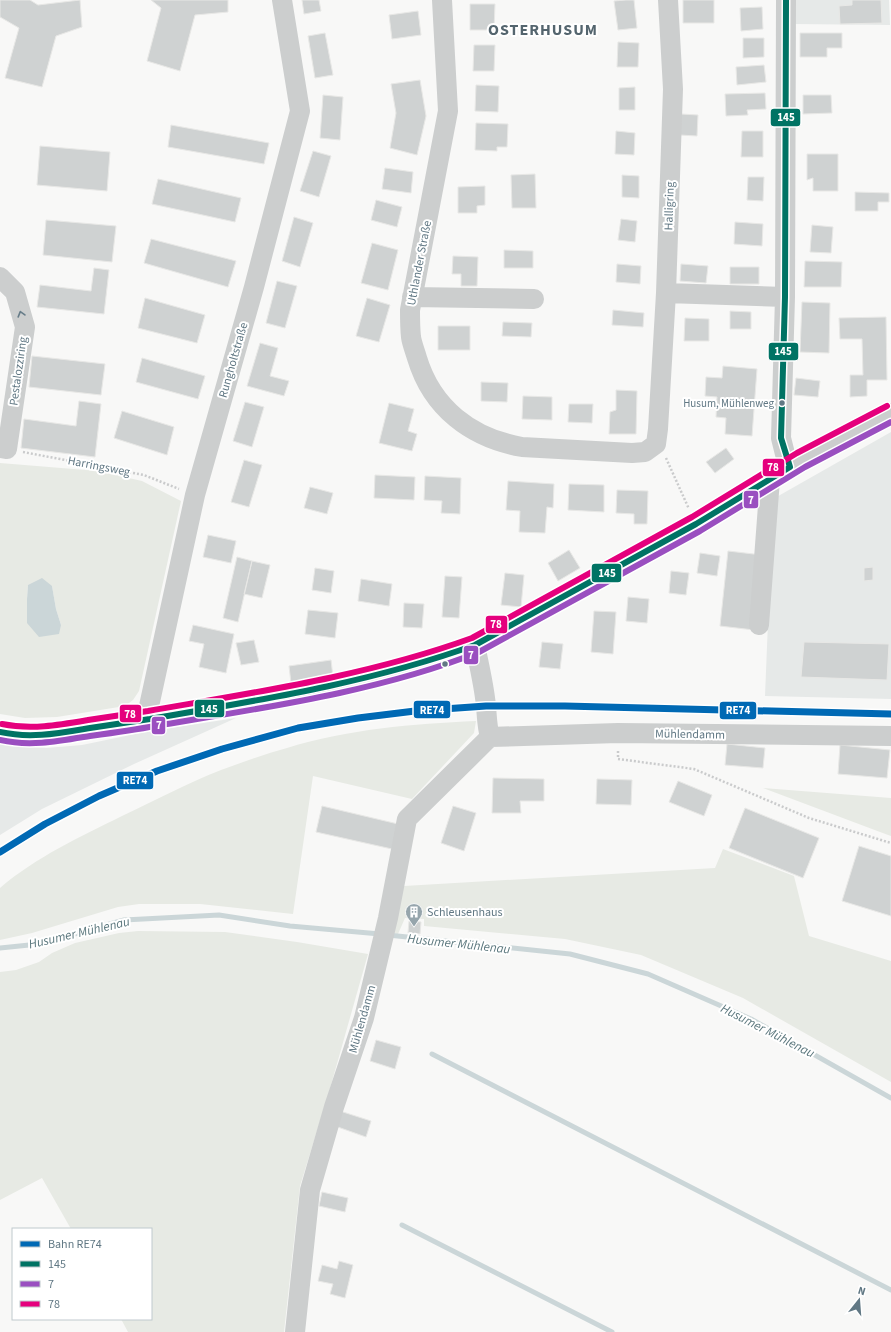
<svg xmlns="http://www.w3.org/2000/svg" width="891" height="1332" font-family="'Source Sans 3',sans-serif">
<rect width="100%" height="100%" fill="#f8f8f7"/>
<path fill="#e6e9e8" d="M794 0H889L890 25 793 24Z
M891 432V699L765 696 773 499Z
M236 718 134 764 42 809 0 835V743L9 745 46 748 82 745 145 732Z"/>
<path fill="#e7eae4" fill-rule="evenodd" d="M0 463 98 471 142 481 181 501 139 691 133 700 125 706 57 717 25 718 0 714ZM28 585 52 586 56 609 61 625 27 623V599Z
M476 721 474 733 412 799 313 776 293 914 200 904H139L118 907 32 933 0 940V888C36 857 80 837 122 816 154 801 188 783 221 770 243 762 265 754 287 748 348 729 413 724 476 721Z
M763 788 891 798V836L880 832Z
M723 849 794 876 809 936 891 961V1082L743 998 641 955 565 939 424 926V919L405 918 398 934 390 932 404 886 715 868Z
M138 931 225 932 297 942 368 954 329 1092 300 1186 284 1332H128L121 1319H151V1229H71L42 1178 0 1200V972L16 970 39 962 52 953 75 943 119 933Z"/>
<path fill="#cbd6d8" d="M42 578 52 586 56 609 61 625 59 634 39 637 27 623V599L28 585Z"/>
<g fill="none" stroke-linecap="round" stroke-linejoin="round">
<path stroke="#cbd6d8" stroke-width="5" d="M388 935 570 954 648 974 751 1019 891 1098
M0 948 39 944 124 920 219 915 290 926 380 934
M432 1054 891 1290
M402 1225 612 1332"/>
</g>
<path fill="#cfd2d2" stroke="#e8e8e6" d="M0 0H30L38 5 80 0 82 27 56 36 42 87 5 78 19 28 0 17Z
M151 0H228V12L195 15 180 71 147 61 161 8Z
M302 0H319L321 11 304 14Z
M626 0H634L637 28 618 30 614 1Z
M683 0H714V23H683Z
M852 0H881L882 23 840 24 839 6 852 5Z
M470 4H495L494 30H470Z
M762 7 763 29 741 31 740 8Z
M418 11 421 35 392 39 389 15Z
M325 33 333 75 315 78 308 36Z
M800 33H842V48H827V57H800Z
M743 38H764V57L743 58Z
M618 42 639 43 638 67H617Z
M474 45H495L494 71H473Z
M764 65 766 82 737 85 736 67Z
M420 80 426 116 417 155 390 148 396 113 391 84Z
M476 85 499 86 498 112 475 111Z
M635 87V110H619V88Z
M765 93 766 109 747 110 748 115 726 116 725 94Z
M323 95 343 97 340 140 320 138Z
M803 95H831L832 113 803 114Z
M681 114 698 115 697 136 680 135Z
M476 123 508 124 507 147H497V151L475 150Z
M171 125 269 143 264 164 168 147Z
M616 131 635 133 634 155 615 154Z
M742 131H763V157H741Z
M40 146 110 152 107 191 37 185Z
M313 151 331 156 319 197 300 191Z
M807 154H838V191H813V178L807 180Z
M385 168 413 172 411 193 382 189Z
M535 174 536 208H512L511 175Z
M622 175 639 176V198L622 197Z
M748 177H764L763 201 747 200Z
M158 179 241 198 235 222 152 204Z
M485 186V205L477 206V213H458V187Z
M855 192 889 193V202H878V211H855Z
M376 200 402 207 397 227 371 220Z
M294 217 313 223 300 267 282 261Z
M621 219 637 221 635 242 618 240Z
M46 220 116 226 112 262 43 255Z
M735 222 763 224 762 246 734 244Z
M812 225 833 227 831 253 810 252Z
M151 239 236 261 228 287 144 263Z
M372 243 398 250 388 290 361 283Z
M504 250 533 251V268H504Z
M453 256 478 257 477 286H461V274H452Z
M805 261 842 262 841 287H804Z
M617 264 641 266 640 284 616 282Z
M681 264 708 266 706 283 680 281Z
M730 267H759V284H730Z
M94 268 109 270 104 314 37 307 40 285 91 291Z
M277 281 297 286 285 328 266 323Z
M145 298 205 315 197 343 138 328Z
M367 298 390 305 379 342 356 336Z
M802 302 830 303 829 353 800 352Z
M613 310 644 313 643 327 612 325Z
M730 311 751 312V329H730Z
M886 317 887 380H867V396L850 397V375H863L862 339H840L839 318Z
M685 318 709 319V341H684Z
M503 322 532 323 531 337 502 336Z
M438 326H470V350H438Z
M260 343 278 348 270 376 289 381 284 396 247 386Z
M32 356 105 364 101 395 29 387Z
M142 358 205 376 198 399 136 382Z
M723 366 757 369 752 436 725 434 726 418 716 417 717 397 705 396 706 377 722 378Z
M796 378 820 381 818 397 794 395Z
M481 382 508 383 507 402 481 401Z
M616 390 637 391 636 434H609L610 412 616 410Z
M523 396 552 397V420L522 419Z
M79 401 101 404 95 457 21 448 24 419 76 426Z
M245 402 264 407 252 447 233 441Z
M389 403 414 409 408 431 417 434 412 451 379 443Z
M569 404H593L592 423 568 422Z
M122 411 174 427 167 455 114 438Z
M726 448 734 459 715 473 706 462Z
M244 460 262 465 249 507 231 502Z
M375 475 415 477 414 500 374 498Z
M425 476 461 478 460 514 441 513 442 501 424 500Z
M508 481 554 484 553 508 547 507 545 533 519 532 520 511 506 510Z
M569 484 604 485V512L568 510Z
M310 487 333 493 327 514 304 508Z
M617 490 648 491 647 524H634V514L616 513Z
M208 535 236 541 231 563 203 557Z
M569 550 580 568 558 581 548 563Z
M728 551 762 555 754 630 720 626Z
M700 553 720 556 717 576 697 573Z
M237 557 252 561 238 622 223 618Z
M252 561 270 565 262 598 244 594Z
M873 567V580L864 581V568Z
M315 568 334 571 331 593 312 590Z
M671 571 689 573 686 595 669 593Z
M505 573 524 575 521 607 501 605Z
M445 576 462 577 459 618 442 617Z
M361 579 392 584 389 606 358 601Z
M628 597 649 599 647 623 626 621Z
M404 603 424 604 422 628 403 627Z
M308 610 338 613 335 638 305 634Z
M594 611 616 612 613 654 591 652Z
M193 625 234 634 226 673 199 667 204 644 189 641Z
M254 640 259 662 241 665 236 643Z
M542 642 563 644 560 669 539 667Z
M804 642 889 644 887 680 801 677Z
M331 660 333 677 291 683 289 666Z
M727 744 765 748 763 768 725 765Z
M840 745 890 750 887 778 838 774Z
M493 778 544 779V801H520L521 813H492Z
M597 779 632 780 631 805 596 804Z
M678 781 712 795 704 816 669 802Z
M322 806 398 824 392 849 316 832Z
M453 806 476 813 464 851 441 843Z
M745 808 819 838 803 878 729 848Z
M859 846 891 856V916L842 901Z
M409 921 421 922 420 934 408 933Z
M376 1040 401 1047 395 1069 370 1061Z
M340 1111 371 1121 366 1137 335 1126Z
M322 1192 348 1198 345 1212 319 1206Z
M339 1261 353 1265 345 1298 330 1294 333 1284 318 1281 322 1265 337 1269Z"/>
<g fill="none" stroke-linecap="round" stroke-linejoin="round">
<path stroke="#cacbcc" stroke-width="2.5" stroke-dasharray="2 2" stroke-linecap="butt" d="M23 452 144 475 179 489
M666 458 689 509
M618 751V759L694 769 809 818 891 843"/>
<path stroke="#cccece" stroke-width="20" d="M442 0 448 111 410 310C410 319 410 328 411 337 412 344 415 351 417 358 432 408 471 438 522 447L632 453 645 452 656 444 658 429 666 293
M668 0 673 89 666 293 785 297
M786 0 785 297 781 438 785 454 790 467
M0 277 15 292 25 327 7 449 0 448
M412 297 534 299
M759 625 770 479
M475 645C479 665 484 685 486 706 487 717 487 727 490 737
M146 720 195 495 254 287 300 111 282 0
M0 732C29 740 61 733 90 728 119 724 148 719 177 714 277 695 380 683 475 645L696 524 801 460 891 413
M295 1332 310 1190 334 1107 364 1018 388 918 407 819 490 737 618 733 891 736"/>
<g stroke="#fff" stroke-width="9">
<path id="bus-1" d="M786 0 785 297 781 438 790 467
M0 732C31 739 60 733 90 728 110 725 130 722 150 719 260 700 370 683 475 645L696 524 790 467"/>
</g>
<g stroke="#fff" stroke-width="9">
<path id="bus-2" d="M0 740C30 747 60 741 90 736 112 733 134 730 155 726 262 708 378 692 479 652L700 531 805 467 891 422"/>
</g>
<g stroke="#fff" stroke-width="9">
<path id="bus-3" d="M2 724C31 730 59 725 88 720 108 717 128 714 148 711 257 692 367 676 472 638L692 517 797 453 887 406"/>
</g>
<use href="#bus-1" stroke="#007364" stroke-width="6"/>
<use href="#bus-2" stroke="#9a4fc0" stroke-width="6"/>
<use href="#bus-3" stroke="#e5007d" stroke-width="6"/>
<g stroke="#fff" stroke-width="10">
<path id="rail-1" d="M0 852 45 824 99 796 157 771 222 749 298 728 358 718 415 711 486 706H565L891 714"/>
</g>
<use href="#rail-1" stroke="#0069b4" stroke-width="7"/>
</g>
<defs><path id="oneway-chevron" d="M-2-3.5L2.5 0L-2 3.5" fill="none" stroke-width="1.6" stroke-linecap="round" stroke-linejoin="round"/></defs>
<use stroke="#667c88" href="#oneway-chevron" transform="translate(21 314) rotate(-106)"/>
<defs>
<g id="building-pin" transform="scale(0.9)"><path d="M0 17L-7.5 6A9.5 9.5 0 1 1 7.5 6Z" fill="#96a5ac" stroke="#fff"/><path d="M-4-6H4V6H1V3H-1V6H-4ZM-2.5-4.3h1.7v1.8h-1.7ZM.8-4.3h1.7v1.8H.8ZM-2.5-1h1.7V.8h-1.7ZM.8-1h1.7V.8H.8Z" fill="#fff"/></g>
</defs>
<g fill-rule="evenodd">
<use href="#building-pin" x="414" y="912"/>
</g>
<g fill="#617884" stroke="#fff" stroke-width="1.5">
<circle cx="782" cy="403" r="3.5"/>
<circle cx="445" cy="664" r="3.5"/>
</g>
<g text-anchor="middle" stroke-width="4" stroke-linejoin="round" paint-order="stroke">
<g font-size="11" fill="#617884" stroke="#fff" text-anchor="end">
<text x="774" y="407">Husum, Mühlenweg</text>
</g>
<g font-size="12" fill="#617884" stroke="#fff">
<text transform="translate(669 206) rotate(-88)" y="4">Halligring</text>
<text transform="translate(419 263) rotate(-79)" y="4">Uthlander Straße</text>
<text transform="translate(233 360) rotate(-74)" y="4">Rungholtstraße</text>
<text transform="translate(18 371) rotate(-82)" y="4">Pestalozziring</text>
<text transform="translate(99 466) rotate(11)" y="4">Harringsweg</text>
<text transform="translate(690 734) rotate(1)" y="4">Mühlendamm</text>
<text transform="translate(362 1019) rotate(-74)" y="4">Mühlendamm</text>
</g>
<g font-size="12" fill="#617884" stroke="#fff" text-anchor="start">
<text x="427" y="916">Schleusenhaus</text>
</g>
<g font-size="13" font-style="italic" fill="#5c787e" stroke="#fff">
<text transform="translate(79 932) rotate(-13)" y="5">Husumer Mühlenau</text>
<text transform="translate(459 943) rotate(6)" y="5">Husumer Mühlenau</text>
<text transform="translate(768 1030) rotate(27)" y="5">Husumer Mühlenau</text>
</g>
<g font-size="16" font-weight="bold" letter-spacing="1" fill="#54656e" stroke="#fff">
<text x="543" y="35">OSTERHUSUM</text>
</g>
</g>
<g stroke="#fff" stroke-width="1.5">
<rect x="770" y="108" width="31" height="19" rx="4" fill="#007364"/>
<rect x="768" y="342" width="31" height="19" rx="4" fill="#007364"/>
<rect x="762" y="458" width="23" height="19" rx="4" fill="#e5007d"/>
<rect x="743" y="490" width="16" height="19" rx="4" fill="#9a4fc0"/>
<rect x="591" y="563" width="31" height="20" rx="4" fill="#007364"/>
<rect x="485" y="615" width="23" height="19" rx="4" fill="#e5007d"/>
<rect x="463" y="645" width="16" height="20" rx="4" fill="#9a4fc0"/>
<rect x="194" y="699" width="31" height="19" rx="4" fill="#007364"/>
<rect x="413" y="700" width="38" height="19" rx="4" fill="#0069b4"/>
<rect x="719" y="701" width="38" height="19" rx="4" fill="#0069b4"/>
<rect x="119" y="704" width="23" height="19" rx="4" fill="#e5007d"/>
<rect x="151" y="716" width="15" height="19" rx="4" fill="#9a4fc0"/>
<rect x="116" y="771" width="38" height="19" rx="4" fill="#0069b4"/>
</g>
<g font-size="11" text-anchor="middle" font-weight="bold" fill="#fff">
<text x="786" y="121">145</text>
<text x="783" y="355">145</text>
<text x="773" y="471">78</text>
<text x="751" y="504">7</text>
<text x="607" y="577">145</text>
<text x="496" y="628">78</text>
<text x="471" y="659">7</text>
<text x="209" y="713">145</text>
<text x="432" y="714">RE74</text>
<text x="738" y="714">RE74</text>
<text x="130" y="718">78</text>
<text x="159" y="729">7</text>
<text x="135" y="784">RE74</text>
</g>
<rect x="12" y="1228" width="140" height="92" fill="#ffffff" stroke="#c0c9ce"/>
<rect x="20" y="1241" width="20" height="6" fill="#0069b4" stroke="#c0c9ce"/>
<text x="48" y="1248" font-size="12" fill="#617884">Bahn RE74</text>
<rect x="20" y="1261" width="20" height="6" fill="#007364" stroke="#c0c9ce"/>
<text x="48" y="1268" font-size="12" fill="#617884">145</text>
<rect x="20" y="1281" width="20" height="6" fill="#9a4fc0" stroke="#c0c9ce"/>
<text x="48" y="1288" font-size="12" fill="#617884">7</text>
<rect x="20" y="1301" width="20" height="6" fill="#e5007d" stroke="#c0c9ce"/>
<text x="48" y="1308" font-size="12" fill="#617884">78</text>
<g transform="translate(859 1300) rotate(17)" stroke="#ffffff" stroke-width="3" paint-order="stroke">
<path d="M0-3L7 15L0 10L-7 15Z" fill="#617884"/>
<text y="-6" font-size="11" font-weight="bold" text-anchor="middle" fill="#617884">N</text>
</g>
</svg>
